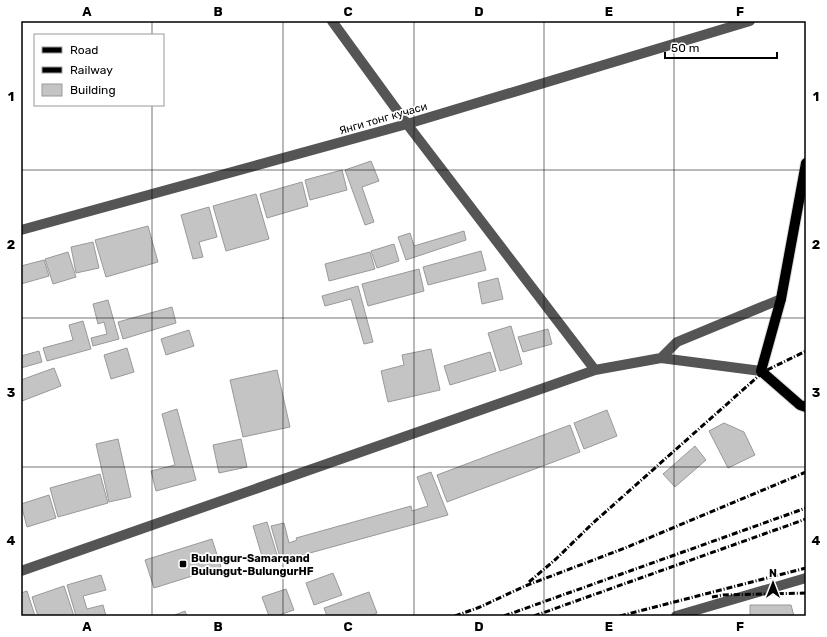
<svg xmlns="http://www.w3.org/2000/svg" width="827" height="637" font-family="Rubik,sans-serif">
<rect width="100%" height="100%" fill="#fff"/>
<path fill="#c4c4c4" stroke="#999" d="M371 161 379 181 362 187 374 222 365 225 345 170Z
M342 170 347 190 310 200 305 180Z
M302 182 308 206 267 218 260 194Z
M256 194 269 239 226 251 213 206Z
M209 207 217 237 199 242 203 257 193 259 181 215Z
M148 226 158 262 106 277 95 240Z
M464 231 466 240 406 260 398 237 410 233 414 246Z
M93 242 99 268 76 273 71 247Z
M394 244 399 261 377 268 371 251Z
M481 251 486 270 428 285 423 267Z
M68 252 76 277 53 284 45 259Z
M370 252 375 269 329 281 325 264Z
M44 260 49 276 21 284V266Z
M419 269 424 291 368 306 362 284Z
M498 278 503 299 482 304 478 283Z
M358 286 373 342 364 344 351 299 325 306 322 296Z
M108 300 119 339 93 346 91 338 107 334 104 322 98 324 93 304Z
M172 307 176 323 123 339 118 322Z
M83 321 91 349 47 361 43 348 73 340 69 325Z
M511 326 522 364 500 371 488 333Z
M548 329 552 344 523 352 518 337Z
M189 330 194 346 166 355 161 339Z
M127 348 134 372 111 379 104 355Z
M431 349 440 390 388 402 381 371 404 365 402 355Z
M39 351 42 362 21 368V356Z
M490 352 496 371 450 385 444 366Z
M54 368 61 386 22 401 21 380Z
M277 370 290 427 243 437 230 380Z
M177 409 196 480 156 491 151 471 175 465 162 414Z
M607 410 617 436 584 449 574 423Z
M724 423 744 432 755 455 728 468 709 431Z
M570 425 580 452 447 502 437 475Z
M118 439 131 497 109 502 96 444Z
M241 439 247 467 219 473 213 445Z
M695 446 706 460 675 487 663 474Z
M431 472 448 515 281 561 271 526 284 523 289 543 297 540 296 538 411 506 412 511 428 506 417 477Z
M100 474 108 503 58 517 50 488Z
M49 495 56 518 27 527 21 504Z
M267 522 278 558 264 563 253 526Z
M212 539 221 567 154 588 145 560Z
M333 573 342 595 314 605 306 583Z
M101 575 106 590 83 596 87 609 103 605 106 616H76L67 585Z
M64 586 74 616H38L32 597Z
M286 589 294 610 276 616H269L262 597Z
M27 591 35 616H21V593Z
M369 592 377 613 370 616H327L324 608Z
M750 605H791L794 616H750Z
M185 611 187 616H172Z"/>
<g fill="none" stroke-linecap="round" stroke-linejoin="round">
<g stroke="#dbdbdb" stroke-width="12">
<path id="major" d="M806 163 781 299 761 371 800 405 806 407"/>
</g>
<path stroke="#555" stroke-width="10" d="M332 21 407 124 595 370
M21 230 407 124 750 21
M661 358 677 342 781 299
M21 571 595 370 661 358 761 371
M676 616 806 578"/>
<use href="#major" stroke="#000" stroke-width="10"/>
<path stroke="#000" stroke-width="3" stroke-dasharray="6 2 1 2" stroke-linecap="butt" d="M529 582 556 559 593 523 763 372 806 351
M712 597 723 595 806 593
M455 616 480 607 525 586 625 548 806 472
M504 616 806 508
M534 616 806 519
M620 616 806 568"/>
</g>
<path fill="none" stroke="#000" stroke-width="1" stroke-opacity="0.55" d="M152 21V35M283 21V616M414 21V616M544 21V616M674 21V616M152 105V616M21 170H806M21 318H806M21 467H806"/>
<rect fill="#000" stroke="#fff" stroke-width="1.5" x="179" y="560" width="8" height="8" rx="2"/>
<g text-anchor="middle" stroke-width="3.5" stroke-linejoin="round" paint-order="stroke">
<g font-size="11" fill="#000" stroke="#fff">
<text transform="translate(383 118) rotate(-16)" y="4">Янги тонг кучаси</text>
</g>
<g font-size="11" font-weight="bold" fill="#000" stroke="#fff" text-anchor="start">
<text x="191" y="562">Bulungur-Samarqand<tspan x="191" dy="13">Bulungut-BulungurHF</tspan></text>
</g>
</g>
<rect width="827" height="637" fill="none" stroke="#ffffff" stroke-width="44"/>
<rect x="34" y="34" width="130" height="72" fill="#ffffff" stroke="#999999"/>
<rect x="42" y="47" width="20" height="6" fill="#000000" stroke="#999999"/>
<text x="70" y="54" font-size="12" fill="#000000">Road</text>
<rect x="42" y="67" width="20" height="6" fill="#000000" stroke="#999999"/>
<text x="70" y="74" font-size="12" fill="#000000">Railway</text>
<rect x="42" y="84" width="20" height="12" fill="#c4c4c4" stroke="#999999"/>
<text x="70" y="94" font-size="12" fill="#000000">Building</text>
<g transform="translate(773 583)" stroke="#ffffff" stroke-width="3" paint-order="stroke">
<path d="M0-3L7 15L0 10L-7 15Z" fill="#000000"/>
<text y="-6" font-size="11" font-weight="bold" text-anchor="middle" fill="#000000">N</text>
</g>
<path d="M665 52v6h112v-6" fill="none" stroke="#000000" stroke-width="2"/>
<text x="671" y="52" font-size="12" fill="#000000" stroke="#ffffff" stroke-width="3" paint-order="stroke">50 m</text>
<rect x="22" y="22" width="783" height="593" fill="none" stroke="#000" stroke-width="1.5"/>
<g font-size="13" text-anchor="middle" font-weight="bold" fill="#000">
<text x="87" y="16">A</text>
<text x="218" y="16">B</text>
<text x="348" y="16">C</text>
<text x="479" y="16">D</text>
<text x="609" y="16">E</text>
<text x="740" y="16">F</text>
<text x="11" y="101">1</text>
<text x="816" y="101">1</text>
<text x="11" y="249">2</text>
<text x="816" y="249">2</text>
<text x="11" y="397">3</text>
<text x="816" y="397">3</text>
<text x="11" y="545">4</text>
<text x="816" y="545">4</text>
<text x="87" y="631">A</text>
<text x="218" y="631">B</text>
<text x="348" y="631">C</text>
<text x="479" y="631">D</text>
<text x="609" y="631">E</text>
<text x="740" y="631">F</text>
</g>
</svg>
